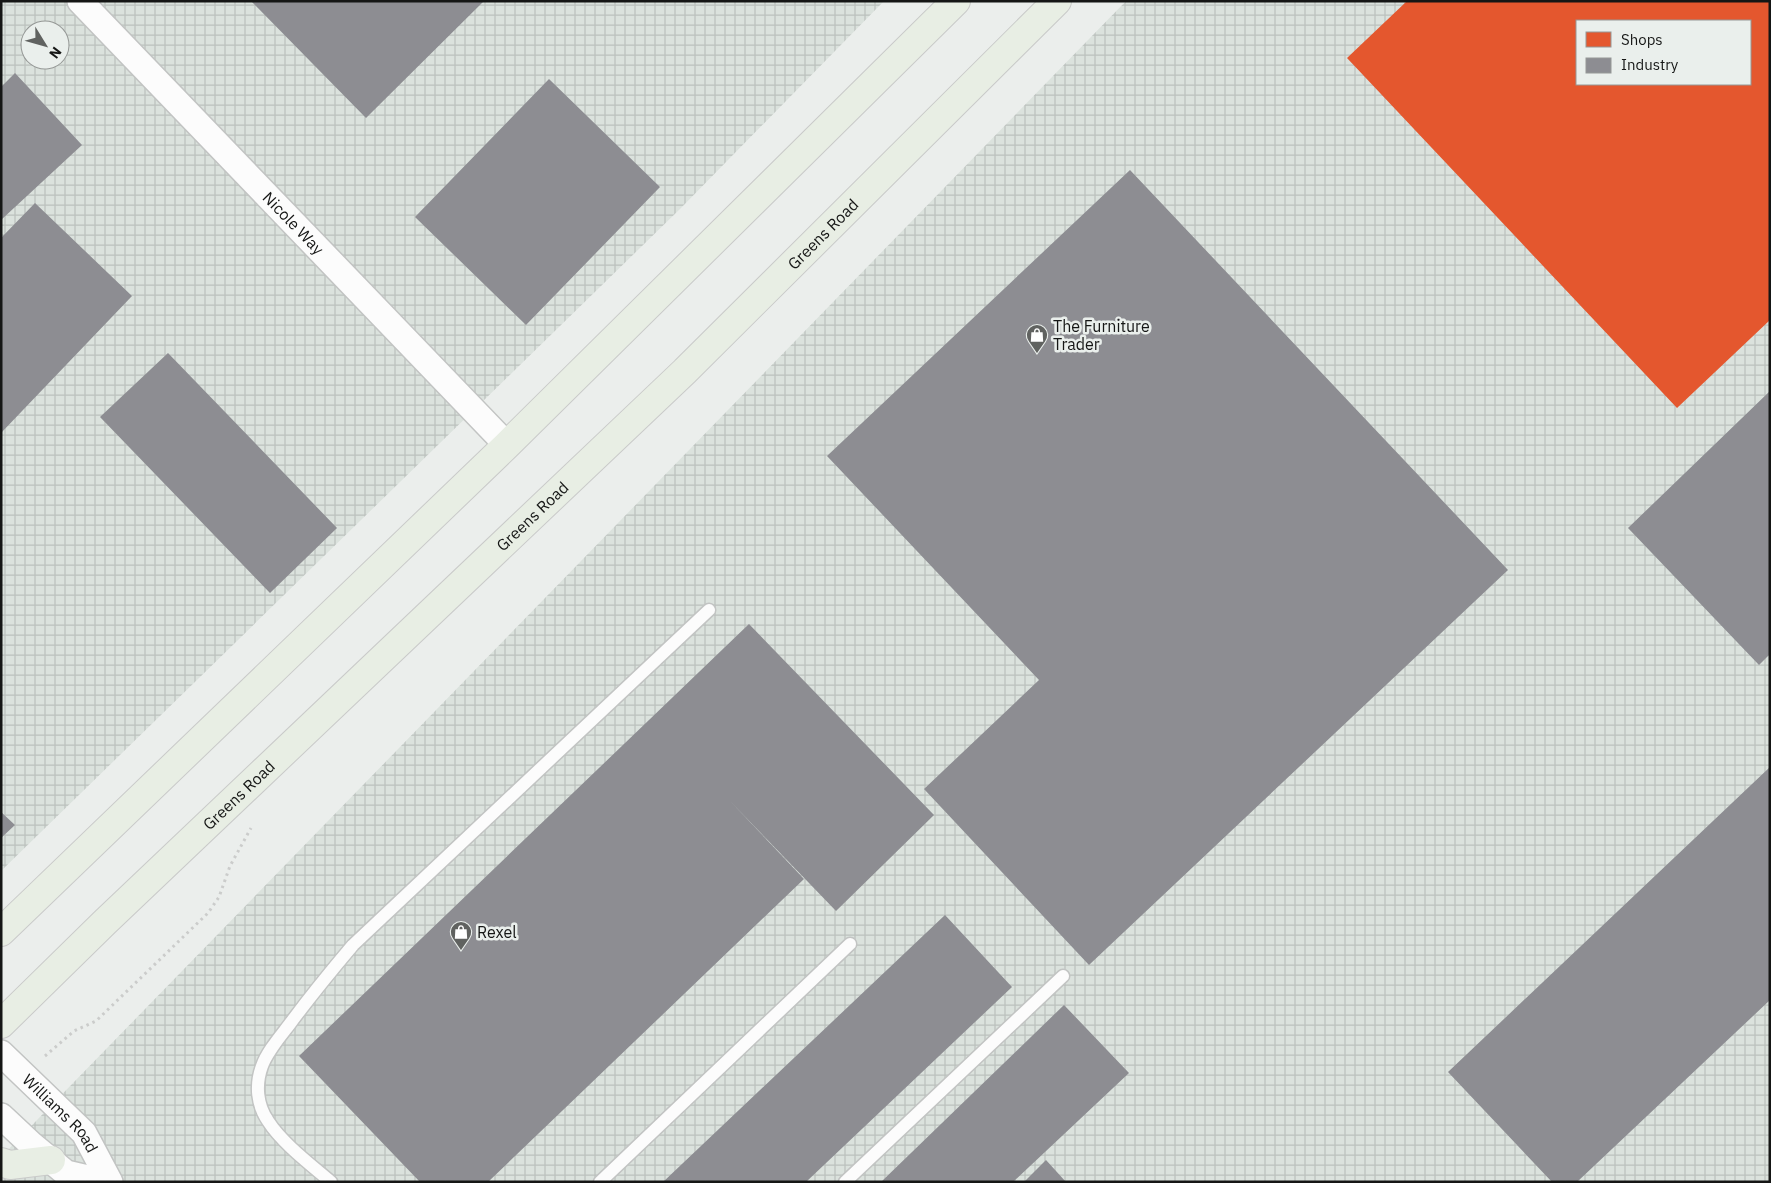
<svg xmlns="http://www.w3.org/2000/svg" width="1771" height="1183" font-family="'IBM Plex Sans',sans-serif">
<defs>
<pattern id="industrial-grid" width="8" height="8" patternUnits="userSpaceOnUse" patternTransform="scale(1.25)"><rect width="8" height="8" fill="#dbe2dd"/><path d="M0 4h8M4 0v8" fill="none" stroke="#bbc1bd"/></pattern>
</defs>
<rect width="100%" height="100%" fill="#ebeeec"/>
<path fill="url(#industrial-grid)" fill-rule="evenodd" d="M1 1H884L680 209 1 871ZM30 30H60V60H30Z
M1126 1H1770V1182H1V1157ZM1577 21H1750V84H1577Z"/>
<path fill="#e4572e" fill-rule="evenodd" d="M1407 1H1770V320L1677 408 1347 58ZM1577 21H1750V84H1577Z"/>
<path fill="#8d8d92" d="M251 1H484L366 118Z
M15 73 82 145 1 220V87Z
M549 79 660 187 526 325 415 217Z
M1130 170 1508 570 1089 965 924 789 1039 680 827 456Z
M35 203 132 296 1 433V238Z
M168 353 337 528 270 593 100 417Z
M1770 391V654L1759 665 1628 528Z
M749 624 934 815 836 911 729 800 804 879 488 1182H420L299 1056Z
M1770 767V1000L1577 1182H1552L1448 1072Z
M1 812 15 825 1 838Z
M945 915 1012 987 806 1182H663Z
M1064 1005 1129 1073 1013 1182H881Z
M1046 1160 1066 1182H1024Z"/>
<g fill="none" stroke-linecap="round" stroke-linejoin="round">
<g stroke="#c2c4c3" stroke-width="15">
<path id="lane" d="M331 1182C310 1164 282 1143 268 1121 257 1105 255 1085 262 1066 267 1052 279 1038 289 1025 309 998 331 971 353 945L709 610
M600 1182 850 944
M845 1182 1063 976"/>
</g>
<g stroke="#c2c4c3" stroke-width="28">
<g id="street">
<path id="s1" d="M80 1 507 445"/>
<path id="s2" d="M1 1053 84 1133 110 1182"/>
<path d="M1 1116 31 1144 66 1173 105 1182"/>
</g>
</g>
<g stroke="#c9cac9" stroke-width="30">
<g id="primary">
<path d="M1 932 507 445 956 1"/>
<path id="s3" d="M1 1024 105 922 685 371 1057 1"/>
<path d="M1 1162 10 1165 51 1160"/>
</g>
</g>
<path stroke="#cbcccb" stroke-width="3" stroke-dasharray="2.5 4" stroke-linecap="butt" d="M45 1056 74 1031 96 1021 208 913 219 897 230 866 251 828"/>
<use href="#lane" stroke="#fcfcfc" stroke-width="12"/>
<use href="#street" stroke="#fcfcfc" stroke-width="25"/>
<use href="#primary" stroke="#e8eee4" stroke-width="28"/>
</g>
<defs>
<g id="shop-pin" transform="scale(1.125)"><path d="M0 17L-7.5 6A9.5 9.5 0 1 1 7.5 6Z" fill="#606260" stroke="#eaefec"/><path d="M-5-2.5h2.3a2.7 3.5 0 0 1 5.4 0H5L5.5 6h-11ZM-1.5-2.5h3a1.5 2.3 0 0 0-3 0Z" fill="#fff"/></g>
</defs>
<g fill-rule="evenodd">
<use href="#shop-pin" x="1037" y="335"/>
<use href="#shop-pin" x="461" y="932"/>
</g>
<g text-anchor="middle" stroke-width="5" stroke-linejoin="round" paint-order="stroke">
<g font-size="16" fill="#151615" stroke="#eaefec">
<text dy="6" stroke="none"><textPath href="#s1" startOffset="308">Nicole Way</textPath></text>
<text dy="6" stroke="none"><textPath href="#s3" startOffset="1140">Greens Road</textPath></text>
<text dy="6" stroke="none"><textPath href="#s3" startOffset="735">Greens Road</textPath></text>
<text dy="6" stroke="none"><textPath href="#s3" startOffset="330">Greens Road</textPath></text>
<text dy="6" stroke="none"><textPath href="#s2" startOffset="85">Williams Road</textPath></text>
</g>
<g font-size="16" fill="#151615" stroke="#eaefec" text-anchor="start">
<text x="1053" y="332">The Furniture<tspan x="1053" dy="18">Trader</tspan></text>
<text x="477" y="938">Rexel</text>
</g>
</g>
<rect width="1771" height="1183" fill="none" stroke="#151615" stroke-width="5"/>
<rect x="1576" y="20" width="175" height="65" fill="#eaefec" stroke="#959896"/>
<rect x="1586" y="32" width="25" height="15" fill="#e4572e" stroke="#959896"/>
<text x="1621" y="45" font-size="15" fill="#151615">Shops</text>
<rect x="1586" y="58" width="25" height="15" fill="#8d8d92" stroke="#959896"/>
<text x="1621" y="70" font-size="15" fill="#151615">Industry</text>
<g transform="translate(45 45) rotate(127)"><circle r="24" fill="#eaefec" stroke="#959896"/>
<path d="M0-4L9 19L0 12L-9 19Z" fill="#606260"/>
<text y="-8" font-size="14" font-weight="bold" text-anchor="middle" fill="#151615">N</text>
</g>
</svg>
